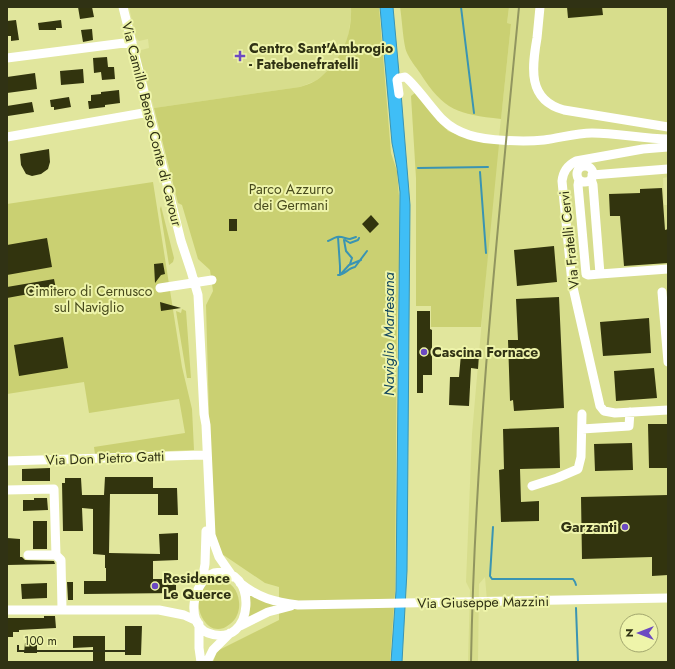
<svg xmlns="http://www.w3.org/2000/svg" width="675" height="669" font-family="Jost,sans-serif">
<rect width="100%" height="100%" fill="#e1e69d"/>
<path fill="#d7dd8c" d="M129 7H351V17L348 38 343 50 339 57 324 75 315 81 300 87 154 108 139 54 141 50 149 48 148 39 139 41 136 38Z
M509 7H668V177L663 178 664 205H668V596L487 601 485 577 479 584 478 662H468L470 590 466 582 472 434 493 193 511 24 507 23Z"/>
<path fill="#cad072" d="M351 7H379L391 153 397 171 399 196V266L397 321 395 593 390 662H213L217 651 279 620V587L265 583 222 554 215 534 209 415 206 305 213 291 210 270 198 259 182 205 178 203 154 108 300 87C305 85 310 84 315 81 321 78 326 72 331 67 346 49 352 30 351 7Z
M400 7H509L507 23 511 24 501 119C458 114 444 111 420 73 416 67 410 60 407 53 403 44 402 18 400 7Z
M415 93 448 131 470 139 499 144 481 327H431V306H416V178L411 96Z
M153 182 182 367 192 409 194 450 95 454 94 447 185 433 179 399 89 413 84 382 7 394V204Z
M161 206 174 258 173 262 169 265 160 209Z
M182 309 186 311 191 378H187L176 311 181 313Z
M218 579C231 581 238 590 239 602 240 610 237 619 230 624 203 647 181 585 218 579Z
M249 593 277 605 248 617 250 605Z"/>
<path fill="#3fbef6" stroke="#3a94b2" d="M380 7H393L399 73 395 78 401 93 410 205 407 571 402 662H391L396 591 400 192 397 168 392 143Z"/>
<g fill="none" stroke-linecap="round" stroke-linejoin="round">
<path stroke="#3a94b2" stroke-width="2" d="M461 7 474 113
M418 168 488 167
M480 172 486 253
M338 237 340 266V275
M344 240 346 251 352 258 350 264
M345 240 350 243 358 240 359 238
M328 241C331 240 333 238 337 237 342 236 346 239 350 239L356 237
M338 275C345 275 348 268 355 267L367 251
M340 275 349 265 361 260
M493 527 490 576 492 579H573L575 582 576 585
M576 608 578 662"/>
</g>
<path fill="#32340e" d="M78 7H92L94 17 80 19Z
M567 7H602L603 15 568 18Z
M16 20 19 40 11 41V36H7V21Z
M61 20 62 28H56V30H39L38 23Z
M92 29 93 40 83 42 81 30Z
M107 57 108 67H114L115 79 102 80 101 72 94 73 93 58Z
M83 69 84 83 61 85 60 71Z
M35 73 37 89 7 93V77Z
M119 90 120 103 105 105V107L89 109 88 101H91V95L101 94V92Z
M69 97 71 107 54 110V107H51L50 100Z
M32 102 34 112 8 116 7 106Z
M49 149 50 162 48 169 41 174 32 176 26 174 21 165 20 154Z
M662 188 665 230 668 229V263L624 266 620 216H610L609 194 640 193V189Z
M371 215 379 224 370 233 362 224Z
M229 219H237V231H229Z
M47 238 52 267 7 275V245Z
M554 246 557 282 517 286 514 250Z
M163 263 165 274 161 275 155 283 154 264Z
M54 279 56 289 7 298V287Z
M559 297 564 408 514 411 513 400 510 401 508 340H518L516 299Z
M160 302 181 308 161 311Z
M417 311H430V329L432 330V375H423V393H417Z
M649 318 651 353 603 356 600 322Z
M63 337 68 368 19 376 14 345Z
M461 354 479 355 478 369 471 368 469 406 449 405 450 377H459Z
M654 368 657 398 616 401 614 371Z
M648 424H668V468H649Z
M559 427 560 468 520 469 521 502 539 501V521L501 522 499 470 504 469 503 429Z
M632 443 633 470 595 471 594 444Z
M50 468V481H22V469Z
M105 477H153V488H177L178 515H158V494H110L109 553 160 554 159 534 178 533V560L153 561V579H176V593L84 594V581H106V568H105V555L93 554V509L82 508 83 531H63L62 483H65V478H81L82 495H104Z
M668 495V575L652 576V557L582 559 581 497Z
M34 498H47L48 510 23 511V500H34Z
M33 521H47V549H33Z
M7 538 20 539V557H22L25 560 54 561 55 564 7 565Z
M67 582H73V600H68Z
M47 583V598L22 599 21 584Z
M44 616H55L56 628 19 630V632H13V637H7V618H44Z
M125 626H142L141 655H125Z
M73 636H105V662H93V647L73 648Z
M25 643H30V645H37V653H24Z"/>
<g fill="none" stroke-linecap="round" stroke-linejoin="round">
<path stroke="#fff" stroke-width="9" d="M123 7 181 241 191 271 198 295 204 414 206 425 211 535 219 557 233 577
M540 7C539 17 538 28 537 38 532 67 527 100 564 110L668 127
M7 58 132 42
M399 94 397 80 399 78C401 78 403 77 405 77 411 79 435 113 443 120 450 127 460 132 469 135 487 141 525 142 544 140 560 138 576 133 592 133 618 133 643 139 668 139
M7 137 149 112
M668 147 643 149 576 161C568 165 563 172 562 181L572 283 600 406 604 411 615 413 668 410
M577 174a8 8 0 1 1 16 0a8 8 0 1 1-16 0Z
M592 175 668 169
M591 179 593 185 600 274 668 269
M579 180 578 185 586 274 588 275 600 274
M160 288 212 280
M662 292 668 362
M582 429 629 426 630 412
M7 461 203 455
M532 486 557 478 578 469 581 457 582 414
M7 490 54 489 56 555 61 560 62 609
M28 555H56
M214 573C259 563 256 651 208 633 186 625 191 582 214 573Z
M202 581 205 564 206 531
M240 583C259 598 274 602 298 605L668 598
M7 610H159L184 615 197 621
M199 624V648L201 662
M240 626 268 612 291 606
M207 662 213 650 230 633"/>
<path stroke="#91955f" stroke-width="2" d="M471 662C475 443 498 225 519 7"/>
</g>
<g fill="#6c49c2" stroke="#eef4aa" stroke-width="1.5">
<path d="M238 50h4v4h4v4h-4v4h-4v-4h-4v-4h4z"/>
<circle cx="424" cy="352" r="4"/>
<circle cx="625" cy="527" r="4"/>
<circle cx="155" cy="586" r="4"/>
</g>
<g text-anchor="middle" stroke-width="4" stroke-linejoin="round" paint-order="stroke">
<g font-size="14" font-weight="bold" fill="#303214" stroke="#eef4aa" text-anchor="start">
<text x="249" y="53">Centro Sant'Ambrogio<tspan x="249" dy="16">- Fatebenefratelli</tspan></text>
<text x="432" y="357">Cascina Fornace</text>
<text x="617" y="532" text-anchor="end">Garzanti</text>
<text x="163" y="583">Residence<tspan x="163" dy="16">Le Querce</tspan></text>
</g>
<g font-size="14" fill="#303214" stroke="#eef4aa">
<text transform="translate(152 124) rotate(76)" y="5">Via Camillo Benso Conte di Cavour</text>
<text transform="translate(569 240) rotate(-96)" y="5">Via Fratelli Cervi</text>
<text transform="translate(105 458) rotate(-2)" y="5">Via Don Pietro Gatti</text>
<text transform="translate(483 602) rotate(-1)" y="5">Via Giuseppe Mazzini</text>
</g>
<g font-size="14" fill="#474a1c" stroke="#eef4aa">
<text x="291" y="194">Parco Azzurro<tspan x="291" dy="16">dei Germani</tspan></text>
<text x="89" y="296">Cimitero di Cernusco<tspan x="89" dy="16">sul Naviglio</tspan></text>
</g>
<g font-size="15" font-style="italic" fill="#15485f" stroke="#eef4aa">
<text transform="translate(389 334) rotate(-90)" y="5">Naviglio Martesana</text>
</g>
</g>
<rect width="675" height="669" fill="none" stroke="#303214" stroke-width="16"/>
<g transform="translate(639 633) rotate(270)"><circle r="19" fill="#eef4aa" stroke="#a2a66e"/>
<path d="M0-3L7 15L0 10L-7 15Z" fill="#6c49c2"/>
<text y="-6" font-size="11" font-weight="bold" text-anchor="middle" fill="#303214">N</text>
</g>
<path d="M18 645v6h108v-6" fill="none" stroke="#303214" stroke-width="2"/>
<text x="24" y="645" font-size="12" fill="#303214" stroke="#eef4aa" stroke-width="3" paint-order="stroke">100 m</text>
</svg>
